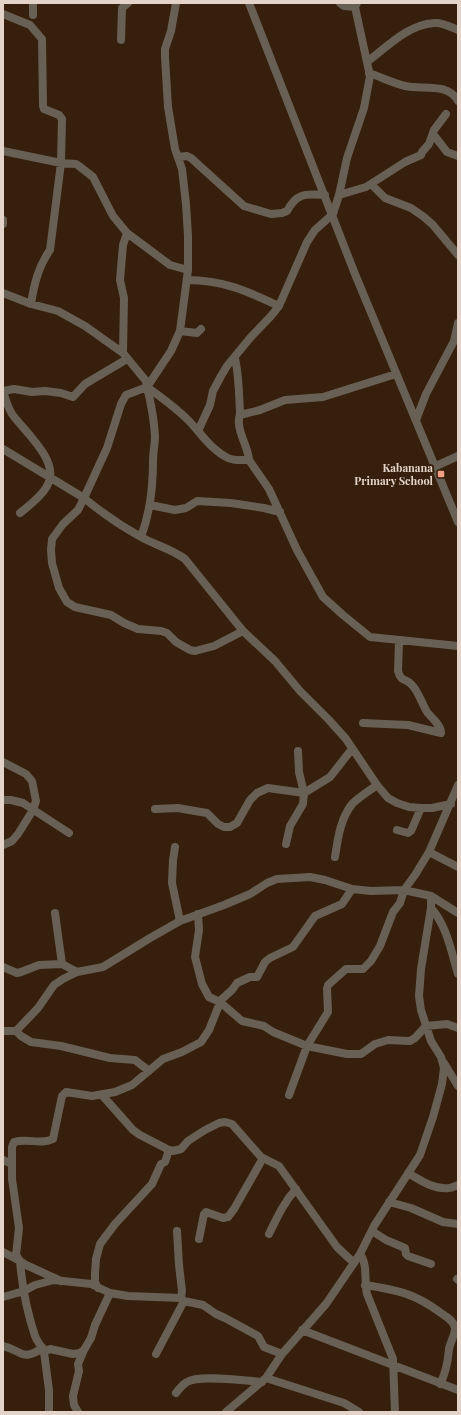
<svg xmlns="http://www.w3.org/2000/svg" width="461" height="1415" font-family="'Playfair Display',serif">
<rect width="100%" height="100%" fill="#361f0c"/>
<g fill="none" stroke-linecap="round" stroke-linejoin="round">
<path stroke="#686054" stroke-width="8" d="M249 3 355 274 458 522
M340 3 344 6 355 7
M3 14 30 25 42 39 43 106 44 109 59 115 62 119 61 163 50 250C38 267 34 285 31 304
M33 15V3
M121 40 122 8 128 3
M367 62C387 47 407 25 434 23 442 22 451 27 458 30
M369 73C381 77 393 83 405 86 422 90 448 82 458 101
M433 134 447 152 458 156
M3 151 61 163 76 164 79 166 93 177 113 216 127 233 170 265 188 270
M178 157 187 156 191 158 244 206 271 214 282 213 287 211C297 192 306 194 325 195
M371 184 385 198 411 208 424 217 433 225 458 255
M339 195 366 187 405 162 421 155 422 152 429 144 434 130 446 114
M3 220V224
M187 280C223 280 247 291 279 306
M3 293 31 304 58 311 85 326 123 353 146 381 147 387C161 397 175 407 188 420 201 433 211 450 228 458 234 461 243 460 249 460L269 489 297 550 323 597 343 615 370 637 458 646
M180 331 197 333 201 329
M123 353 124 298 120 280 123 245 127 233
M235 358C239 376 239 394 240 412 240 416 238 420 239 424 240 437 248 447 249 460
M147 387 126 395 121 404 107 448 84 498 78 510 63 524 52 539 51 550 52 563 59 588 67 602 75 607 111 615 124 623 138 629 161 631 167 633 176 642 190 650 195 651 214 646 243 631
M3 391C5 398 8 407 12 414 24 431 60 461 48 484 44 494 29 506 20 513
M3 391 14 389 32 392 45 391 61 393 73 397 85 384 127 359
M240 415 260 410 285 400 323 397 396 374
M416 420 426 394 454 341 458 323
M198 431 210 405 213 391 221 376 227 366 250 338 271 316 279 306 307 242 315 230 333 214 339 195 347 158 364 108 370 76 355 7 357 3
M3 449 84 498C101 512 121 526 141 537 155 545 172 549 185 559L243 631 275 661 300 691 329 720 346 739 377 785 388 798 397 803 409 807 421 808H432L451 804
M436 466 458 456
M150 505 175 510 186 508 197 501 231 503 264 508 280 512
M141 537C150 513 153 487 153 461 153 453 155 444 155 436 154 419 151 403 147 387L171 351 180 331 188 270V236L186 204 182 169 175 149 168 107 165 57V49L171 31 176 3
M363 723 408 725 441 733C441 725 432 718 427 712 422 704 418 690 411 684 405 678 401 682 398 671L399 641
M3 762 26 774 32 781 36 801 33 810 18 834 12 841 3 845
M3 800H11L23 803 69 833
M155 809 178 808 195 811 207 813 218 824 224 827H230L237 823 250 800 257 793 268 788 304 793 330 777 352 749
M397 830 408 833 411 831 421 808
M286 844 290 826 303 804 304 793 299 772 298 751
M175 847 173 860 172 883 180 921
M429 852 458 867
M335 857C338 838 340 820 352 804 359 797 369 791 377 785
M431 908C447 926 451 951 458 974
M55 913 62 964
M198 914 199 930 195 957 202 984 209 997 220 1002 242 1021 264 1026 273 1032 307 1046 347 1054H361L375 1044 388 1040 410 1041 415 1038 426 1026 447 1024 458 1028
M3 967 17 973 21 972 39 965 62 964 77 972
M3 1031H16L38 1008 54 985 63 979 77 972 103 967 150 938 180 921 224 905 250 894 267 883 277 879 310 877 325 880 352 889 371 891 404 890 431 896 458 913
M16 1031 21 1036 31 1042 61 1046 110 1058 135 1060 149 1071
M444 1063 458 1086
M102 1095 133 1130 140 1135 169 1150 173 1151 181 1149 188 1141 205 1130 219 1123 225 1122 232 1124 261 1157 279 1166 337 1247 354 1263
M289 1095 307 1046 328 1012 327 989 328 985 346 969H363L371 961 380 946 393 912 400 903 404 890 415 875 429 852 458 785
M3 1160 12 1164
M408 1173C420 1180 434 1190 449 1188 452 1188 455 1186 458 1185
M389 1202 411 1208 443 1222 458 1224
M177 1231 179 1265 182 1291 181 1298
M372 1231 386 1240 405 1248 406 1254 408 1256 431 1264
M269 1234C277 1218 284 1202 296 1189
M199 1239 204 1214 206 1212 223 1218 228 1217 234 1209 263 1158
M3 1252 20 1261C22 1286 27 1312 35 1336 37 1342 42 1346 44 1352L49 1390V1412
M360 1254C368 1264 364 1282 367 1294L393 1359 395 1412
M457 1279 458 1280
M61 1281 26 1265 20 1261 16 1255 19 1228 12 1179V1147L14 1142C27 1138 41 1145 53 1139L62 1096 66 1092 92 1096 115 1092 132 1085 163 1059 182 1052 201 1042 209 1030 221 1000 232 990 237 983 250 977H257L265 962 270 958 293 947 315 916 342 904 352 889
M365 1285C397 1290 414 1293 441 1313 447 1317 454 1321 455 1328 455 1335 450 1343 449 1349 448 1361 446 1373 440 1384
M98 1288 95 1282V1273L96 1259 100 1244 115 1224 152 1184 161 1164 165 1162 169 1150
M3 1297 24 1291 35 1285 54 1280 91 1284 110 1293 128 1296 181 1298 184 1301 203 1305 216 1314 225 1318 258 1336 264 1347 282 1354
M302 1330 458 1390
M3 1346C24 1351 20 1362 43 1348
M44 1352 50 1349 73 1354 80 1353 84 1350 91 1338 95 1325 110 1293
M156 1354 184 1301
M266 1378 344 1403 359 1412
M176 1393C179 1389 182 1385 187 1382 199 1374 246 1381 262 1382
M78 1412 74 1405 73 1396 79 1371 78 1364 84 1350
M226 1412 266 1378 282 1354 326 1304 360 1254 374 1226 420 1155 433 1117 442 1084 444 1068 441 1057 431 1041 421 1010 419 996 421 969 431 908V896"/>
</g>
<rect fill="#f39f85" stroke="#361f0c" stroke-width="1.5" x="437" y="470" width="8" height="8" rx="2"/>
<g text-anchor="middle" stroke-width="4" stroke-linejoin="round" paint-order="stroke">
<g font-size="11" font-weight="bold" fill="#e3d3c8" stroke="#361f0c" text-anchor="end">
<text x="433" y="472">Kabanana<tspan x="433" dy="13">Primary School</tspan></text>
</g>
</g>
<rect width="461" height="1415" fill="none" stroke="#e3d3c8" stroke-width="8"/>
</svg>
